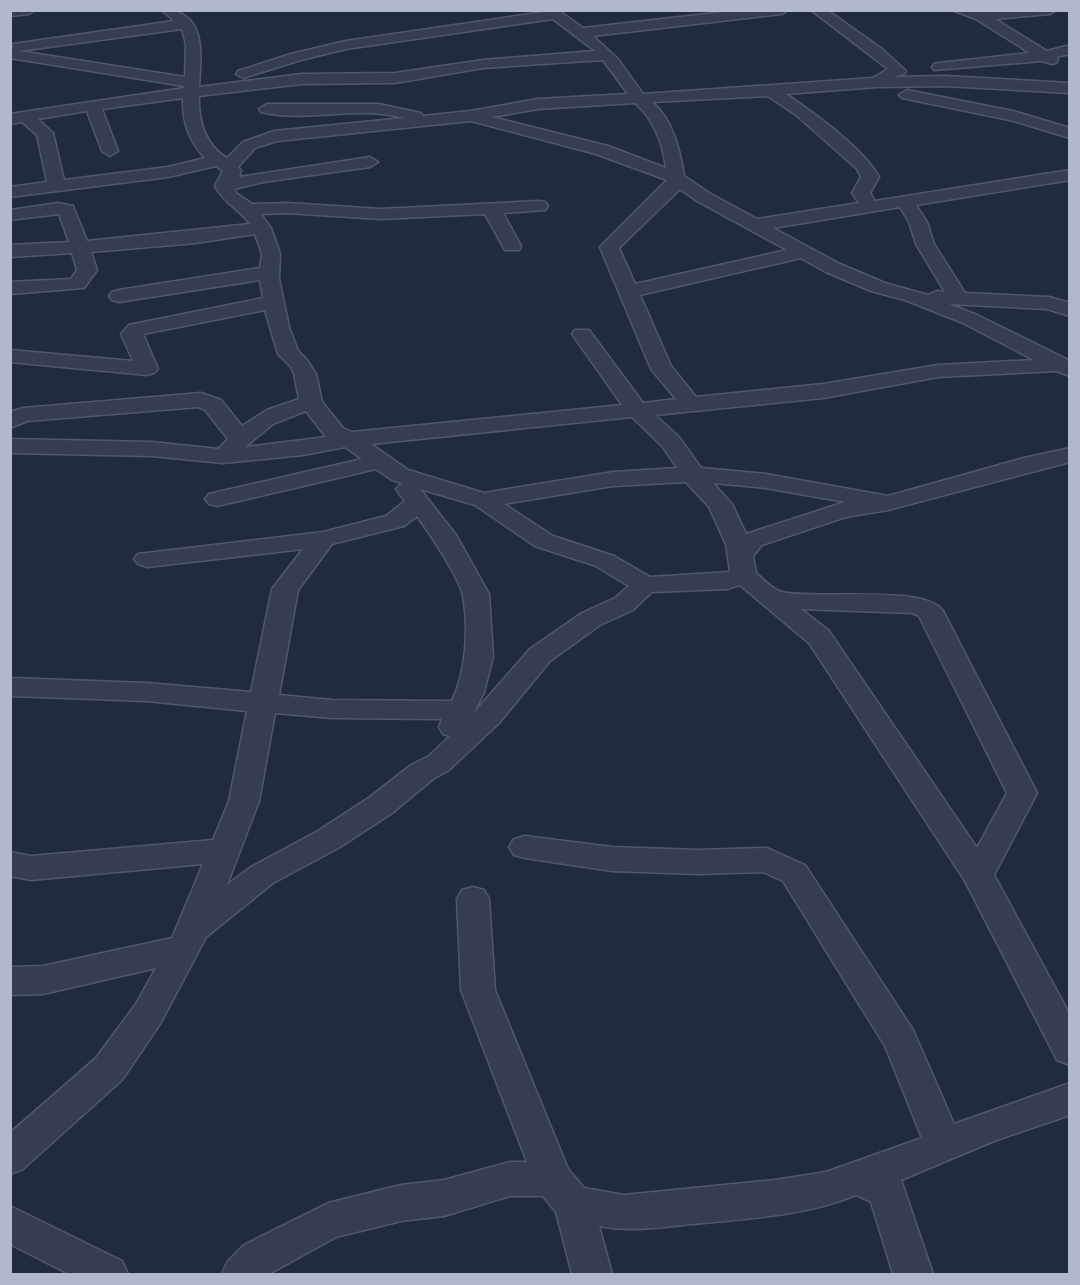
<svg xmlns="http://www.w3.org/2000/svg" width="1080" height="1285" font-family="Raleway,sans-serif">
<rect width="100%" height="100%" fill="#212b40"/>
<g fill="none" stroke-linecap="round" stroke-linejoin="round">
<g stroke="#51586b" stroke-width="3">
<path id="minor" d="M10 10H35L29 14 10 16Z
M162 10C207 10 201 53 199 87L302 74 395 73 483 60 595 51 553 19 346 49 301 60 243 78 236 74 238 71 291 54 346 41 544 12 543 10H558L583 28 742 10H788L782 14 593 36 618 59 643 94 873 78 888 69 811 10H827L882 49 906 71 904 74 893 77 945 76 1070 83V93L945 86 877 87 786 94C814 113 863 148 879 177L870 193 875 201 1070 170V180L916 205 927 222 934 244 965 293 1049 297 1070 303V316L1047 309 949 304 977 315 1070 361V376L1056 371 938 377 823 398 655 415 679 437 701 468 766 474 888 496 1024 458 1070 448V462L888 510 846 517 762 545 753 556 756 573C763 579 773 590 782 592 815 600 925 584 943 611L1037 793 994 875 1070 1015V1065L1057 1060 965 881 809 643 740 585 727 589 652 592 633 610 600 625 550 661 499 723 449 770 433 779 392 813 340 847 273 883 206 937 160 1024 122 1080 23 1169 10 1174V1133L96 1058 136 1004 156 968 43 994 10 995V967L43 966 172 938 203 864 31 880 10 876V852L31 856 213 840 229 801 247 711 147 701 10 696V678L147 683 251 692 272 589 303 549 147 567 138 564 134 559 138 554 323 532 386 516 405 501 396 489 402 483 392 480 376 469 217 506 209 504 205 499 209 494 362 459 345 447 303 455 223 463 152 456 10 453V439L152 442 218 449 228 439 205 410 198 407 27 421 10 428V412L23 408 201 393 221 400 242 426 267 410 299 399 294 374 291 367 278 354 265 310 143 334 158 369 154 373 147 375 10 362V350L133 361 121 334 129 325 263 298 260 280 119 302 112 300 109 296 112 292 119 290 260 268 262 254 255 234 196 243 91 252 97 270 84 288 10 294V282L71 279 77 270 72 253 10 257V245L69 242 59 214 10 220V210L58 203 73 206 87 241 250 224C239 209 224 203 215 186L223 171 216 166 168 177 10 197V187L47 182 37 135 22 122 10 124V114L184 88V86L10 58 13 44 174 21ZM182 29 186 44 185 77 19 51ZM603 60 628 94 538 99 470 111 423 116 421 113 379 104H267L259 109 261 112C305 123 357 105 404 118L274 131 243 142 227 158C205 145 198 120 199 96L302 84 395 83 483 68ZM768 96 796 115 857 169 861 177 852 193 859 203 757 219 709 193 684 176C680 150 673 120 652 102ZM183 98C182 121 189 141 205 158L168 167 64 180 53 133 38 119 87 111 102 151 110 156 118 151 102 109ZM635 103C654 120 663 143 666 168L608 146 492 117 538 109ZM471 121 596 154 667 180 600 247 651 369 676 399 643 403 589 330H575L572 334 622 405 352 432 343 428 322 402 316 374 307 360 298 351 289 327 279 279 280 254 271 228 261 214 287 213 381 219 485 214 505 250H519L521 246 503 213 545 210 548 206 545 202 539 201 381 209 287 203 252 204 236 193 234 189 263 182 370 167 378 162 370 157 239 177 241 171 238 167 255 148 277 141ZM680 189 697 201 787 250 635 284 619 248ZM900 207 909 222 916 244 945 292 937 291 928 295 885 283 840 264 773 228ZM801 258 826 272 871 291 905 300 963 323 1034 360 938 365 823 384 696 397 671 366 640 295ZM306 411 326 437 245 447 273 424ZM632 417 663 447 677 468 613 472 484 493 408 470 371 444ZM686 482 709 507 726 544 730 572 650 577 614 556 553 536 504 504 613 486ZM713 483 766 488 845 502 746 534 732 504ZM420 489 475 505 535 546 596 566 629 586 615 598 582 613 530 649 473 714 484 692 493 657 489 594 456 535ZM417 516C428 531 460 578 463 596 469 629 466 671 452 701L332 700 279 695 298 590 332 544 404 526ZM801 609 912 613 919 616 1007 793 977 848 829 631ZM275 713 332 718 442 719 439 727 443 734 450 736 429 756 411 765 370 797 318 831 251 867 227 885 259 801Z
M952 10H1056L1050 14 995 19 1047 51 1070 45V54L1056 57 1058 60 1056 63 1051 64 1042 61 934 70 932 67 934 64 939 63 1030 53 976 19Z
M907 90 1013 111 1070 128V138L1010 120 902 98 899 95Z
M525 836 612 847 697 850 767 848 805 865 913 1030 954 1124 1070 1083V1115L994 1141 901 1180 933 1274H893L871 1202 856 1195C807 1215 755 1218 703 1223 668 1226 634 1233 599 1226L612 1274H572L556 1212 543 1196H510L444 1216 401 1221 336 1237 269 1274H222L228 1261 244 1245 328 1203 401 1185 444 1180 510 1162H527L461 990 457 899 462 890 473 887 484 890 489 899 495 990 568 1169 584 1188 624 1195 775 1180 826 1172 922 1138 885 1046 783 881 763 872 697 874 612 871 525 858 514 855 509 847 514 839Z
M10 1206 122 1261 128 1274H69L10 1244Z"/>
</g>
<use href="#minor" fill="#363d50" fill-rule="evenodd"/>
</g>
<rect width="1080" height="1285" fill="none" stroke="#b2b8cb" stroke-width="24"/>
</svg>
